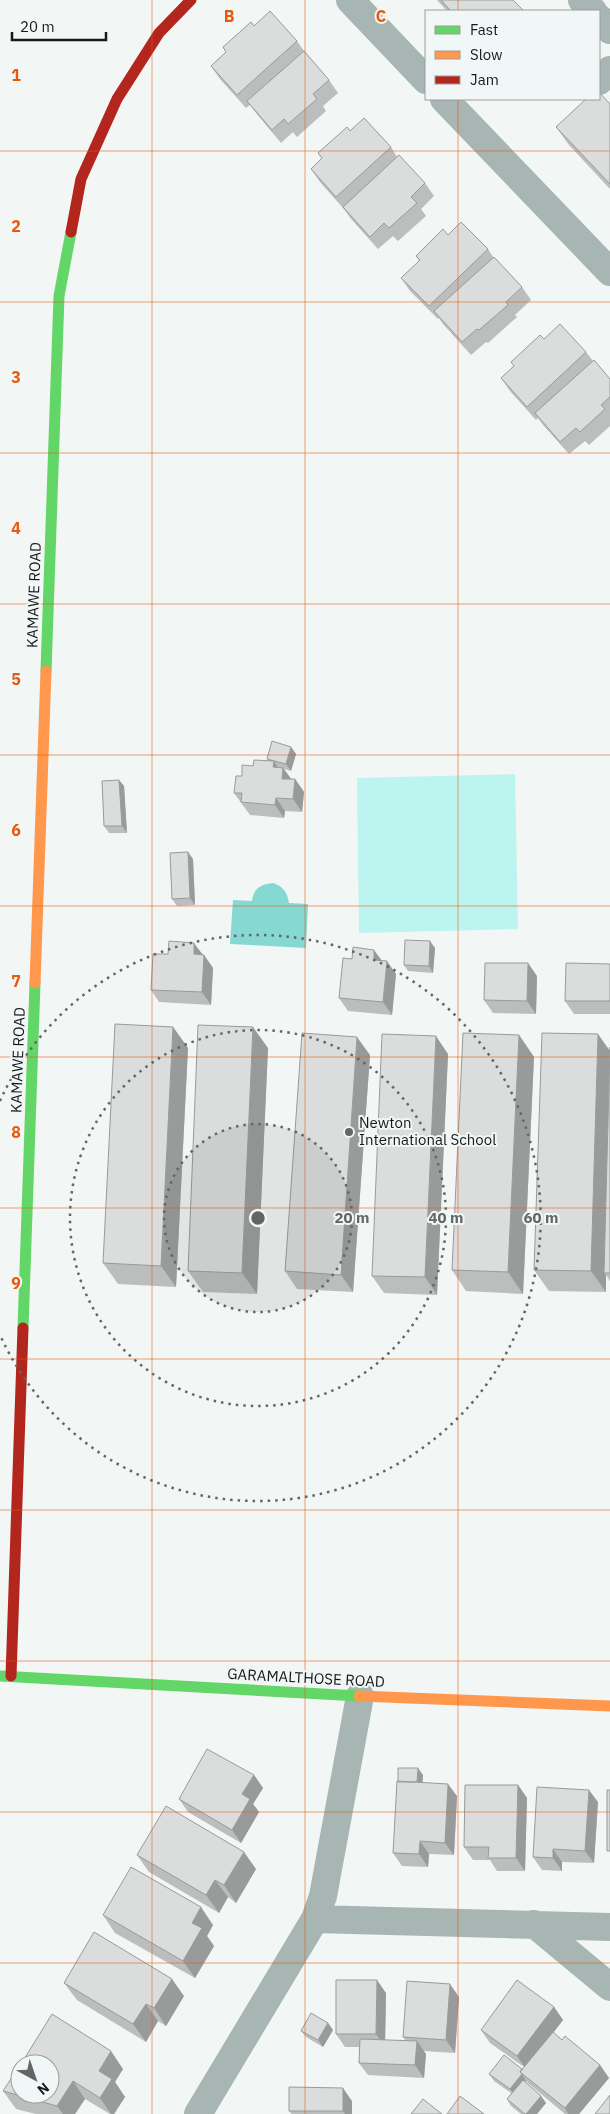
<svg xmlns="http://www.w3.org/2000/svg" width="610" height="2114" font-family="'IBM Plex Sans',sans-serif">
<rect width="100%" height="100%" fill="#f2f6f5"/>
<path fill="#bcf5f0" d="M515 774 518 929 359 933 357 778Z"/>
<path fill="#86d8d2" d="M273 883C284 887 287 892 289 903L308 904 306 948 230 944 233 900 252 901C253 889 261 884 273 883Z"/>
<g fill="none" stroke-linecap="round" stroke-linejoin="round">
<path stroke="#a7b5b3" stroke-width="28" d="M350 0 426 80
M582 0 593 11
M599 18 610 30
M599 81 610 70
M444 99 610 272
M315 1919 610 1927
M534 1924 610 1987
M198 2114 315 1919 323 1896 360 1696"/>
<path stroke="#63d668" stroke-width="11" d="M46 671 59 296 71 232
M23 1328 35 983
M0 1676 359 1696"/>
<path stroke="#ff974d" stroke-width="11" d="M35 983 46 671
M359 1696 610 1706"/>
<path stroke="#b3261e" stroke-width="11" d="M71 232 81 179 117 99 159 33 191 0
M11 1676 23 1328"/>
</g>
<path fill="#bbbebd" d="M437 0H513L524 11H447Z
M254 26 297 41 304 51 329 80 338 93 323 106 326 111 297 137 293 132 281 143 256 113 250 105 246 108 220 79 211 66 226 52 223 47Z
M610 104V189L569 145 556 127Z
M350 131 391 147 397 157 425 183 434 196 421 209 426 216 398 241 393 236 378 249 352 220 343 208 320 182 311 169 322 159 318 153Z
M448 235 488 249 493 257 522 287 531 300 515 315 517 317 488 343 486 342 471 355 443 324 439 318 438 319 410 291 401 278 419 261 416 256Z
M544 339 586 352 593 361 610 379V426L589 445 585 441 569 454 544 426 538 418 536 420 510 391 501 378Z
M291 747 296 754 291 771 284 769 291 779H295L304 792 302 812 285 811 284 818 250 815 234 793 242 776 253 766 269 761 267 759Z
M119 780 124 786 127 833H109L104 826Z
M193 859 195 905 177 906 172 899Z
M435 948 433 973 408 971 404 965Z
M203 955H204L213 968 211 1005 159 1002 151 990Z
M352 959 382 961 396 974 392 1015 348 1011 339 998Z
M610 964V1014H574L565 1001Z
M537 976 536 1014 493 1013 484 1000Z
M173 1027 188 1048 176 1287 118 1284 103 1263Z
M519 1035 534 1057 523 1294 466 1291 452 1270Z
M610 1047V1281L606 1275V1292L549 1291 534 1270 610 1051Z
M268 1048 257 1294 203 1292 188 1271Z
M448 1054 437 1295 384 1293 372 1276Z
M370 1055 353 1292 297 1289 285 1271Z
M254 1775 263 1788 253 1804 259 1812 241 1843 188 1812 179 1799Z
M423 1775 422 1783 457 1796 454 1855 429 1854 428 1867 402 1866 393 1853Z
M518 1785 527 1798 525 1871H497L490 1860H473L464 1847Z
M598 1802 594 1863 562 1862V1871L542 1870 533 1857Z
M137 1855 256 1869 236 1903 228 1897 219 1913 149 1872Z
M103 1915 213 1925 207 1936 214 1946 195 1978 115 1933Z
M64 1983 184 1996 166 2026 158 2021 146 2042 77 2000Z
M386 1993 385 2040 406 2041 403 2037 459 1997 455 2053 423 2051 426 2054 424 2078 368 2075 359 2063V2047H345L336 2034Z
M554 2007 563 2020 553 2032 562 2040 600 2065 609 2078 579 2114H565L529 2084 526 2081 525 2082 541 2096 546 2103 537 2114H521L511 2106 507 2099 511 2093 494 2081 489 2074 522 2069 524 2067 490 2043 481 2030Z
M328 2023 333 2030 323 2047 306 2037 301 2031Z
M50 2064 123 2069 115 2082 125 2097 114 2114H110L85 2099 75 2114H36L16 2109 3 2091Z
M352 2101V2114H292L289 2111Z"/>
<path fill="#999b9a" d="M291 747 296 754 291 771 286 764Z
M274 761 282 774 283 768 292 780 291 791 273 767Z
M295 779 304 792 302 812 293 799Z
M119 780 124 786 127 833 122 826Z
M276 798 285 811 284 818 275 805Z
M188 852 193 859 195 905 190 898Z
M430 941 435 948 433 973 429 966Z
M194 943 203 955 194 954Z
M374 950 383 962 374 960Z
M204 955 213 968 211 1005 202 992Z
M387 961 396 974 392 1015 383 1002Z
M528 963 537 976 536 1014 527 1001Z
M173 1027 188 1048 176 1287 161 1266Z
M253 1027 268 1048 257 1294 242 1273Z
M598 1034 610 1051 604 1273 606 1275V1292L591 1271Z
M519 1035 534 1057 523 1294 508 1272Z
M436 1036 448 1054 437 1295 425 1277Z
M357 1037 370 1055 353 1292 341 1275Z
M418 1768 423 1775 422 1789 417 1783Z
M254 1775 263 1788 253 1804 259 1812 241 1843 232 1830 242 1794Z
M448 1784 457 1796 454 1855 445 1843Z
M518 1785 527 1798 525 1871 516 1858Z
M589 1790 598 1802 594 1863 585 1851Z
M420 1841 429 1854 428 1867 419 1854Z
M553 1849 562 1862V1871L553 1858Z
M244 1852 256 1869 236 1903 224 1885Z
M215 1880 228 1897 219 1913 206 1895Z
M201 1907 213 1925 207 1936 214 1946 195 1978 183 1961 192 1923Z
M172 1979 184 1996 166 2026 154 2008Z
M377 1980 386 1993 385 2047 376 2034Z
M450 1984 459 1997 455 2053 446 2040Z
M146 2004 158 2021 146 2042 133 2024Z
M554 2007 563 2020 526 2069 517 2056Z
M328 2023 333 2030 323 2047 318 2040Z
M417 2041 426 2054 424 2078 415 2065Z
M111 2051 123 2069 115 2082 125 2097 114 2114H111L100 2098 99 2071Z
M600 2065 609 2078 579 2114H568L565 2108Z
M522 2074 526 2081 515 2096 510 2089Z
M73 2081 85 2099 75 2114H63L57 2106Z
M343 2088 352 2101V2114H345L343 2111Z
M541 2096 546 2103 537 2114H526Z"/>
<path fill="#dadddc" stroke="#999b9a" d="M441 0H513L524 11H451Z
M270 11 297 41 237 95 211 66 226 52 223 47 251 22 254 26Z
M304 51 329 80 313 94 317 99 288 124 284 119 272 130 247 101Z
M599 92 610 104V184L556 127 586 99H599Z
M364 118 391 147 336 197 311 169 322 158 318 153 347 127 350 131Z
M399 155 425 183 411 197 417 203 389 228 384 223 370 237 343 207Z
M461 222 488 249 429 306 401 278 420 260 416 256 443 229 448 235Z
M494 257 522 287 506 302 508 305 479 330 477 329 462 342 434 311Z
M560 324 586 352 527 407 501 378 514 366 511 362 540 335 544 339Z
M594 360 610 379V397L601 405 605 409 580 432 576 428 560 442 535 413Z
M272 741 291 747 286 764 267 759Z
M254 760 274 761 273 767 283 768 282 779H295L293 799 276 798 275 805 241 802 242 793H234L236 776H242V765L253 766Z
M119 780 122 826H104L102 781Z
M188 852 190 898 172 899 170 853Z
M405 940 430 941 429 966 404 965Z
M169 941 194 943V954L204 955 202 992 151 990 153 954H168Z
M353 947 374 950V960L387 961 383 1002 339 998 343 958 352 959Z
M485 963H528L527 1001 484 1000Z
M566 963 610 964V1001H565Z
M115 1024 173 1027 161 1266 103 1263Z
M198 1025 253 1027 242 1273 188 1271Z
M302 1033 357 1037 341 1275 285 1271Z
M463 1033 519 1035 508 1272 452 1270Z
M542 1033 598 1034 591 1271 534 1270Z
M382 1034 436 1036 425 1277 372 1276Z
M610 1047V1273H604Z
M207 1749 254 1775 242 1794 250 1799 232 1830 179 1799Z
M398 1768H418L417 1782H398Z
M397 1781 448 1784 445 1843 420 1841 419 1854 393 1853Z
M465 1785H518L516 1858H488L489 1847H464Z
M537 1787 589 1790 585 1851 553 1849V1858L533 1857Z
M607 1790H610V1851H607Z
M166 1806 244 1852 224 1885 215 1880 206 1895 137 1855Z
M131 1867 201 1907 192 1923 202 1928 183 1961 103 1915Z
M94 1932 172 1979 154 2008 146 2004 133 2024 64 1983Z
M336 1980H377L376 2034H336Z
M517 1980 554 2007 517 2056 481 2030Z
M407 1981 450 1984 446 2040 403 2037Z
M311 2013 328 2023 318 2040 301 2031Z
M52 2014 111 2051 99 2071 112 2079 100 2098 73 2081 57 2106 3 2091 20 2065V2094H50V2064H21Z
M553 2032 562 2040 565 2036 600 2065 565 2108 520 2072Z
M360 2039 417 2041 415 2065 359 2063Z
M504 2055 522 2069 520 2072 522 2074 510 2089 489 2074Z
M523 2080 541 2096 526 2114H525L507 2099Z
M289 2087 343 2088V2111H289Z
M610 2095V2114H595Z
M460 2096 484 2114H447Z
M423 2099 442 2114H411Z"/>
<path fill="none" stroke="#e8590c" stroke-width="1" stroke-opacity="0.55" d="M152 0V2114M305 0V2114M458 0V11M458 99V2114M0 151H610M0 302H610M0 453H610M0 604H610M0 755H610M0 906H610M0 1057H610M0 1208H610M0 1359H610M0 1510H610M0 1661H610M0 1812H610M0 1963H610"/>
<circle cx="258" cy="1218" r="94" fill="#646666" fill-opacity=".12"/>
<g fill="none" stroke="#646666" stroke-width="2.5" stroke-dasharray="2.5 5">
<circle cx="258" cy="1218" r="94"/>
<circle cx="258" cy="1218" r="188"/>
<path d="M0 1101A283 283 0 1 1 0 1335"/>
</g>
<circle fill="#646666" stroke="#f1f7f6" stroke-width="2" cx="349" cy="1132" r="5"/>
<g text-anchor="middle" stroke-width="4" stroke-linejoin="round" paint-order="stroke">
<g font-size="15" fill="#171919" stroke="#f1f7f6">
<text transform="translate(34 595) rotate(-88)" y="5">KAMAWE ROAD</text>
<text transform="translate(18 1060) rotate(-88)" y="5">KAMAWE ROAD</text>
<text transform="translate(306 1678) rotate(3)" y="5">GARAMALTHOSE ROAD</text>
</g>
<g font-size="15" fill="#171919" stroke="#f1f7f6" text-anchor="start">
<text x="359" y="1128">Newton<tspan x="359" dy="17">International School</tspan></text>
</g>
</g>
<g font-size="16" text-anchor="middle" font-weight="bold" fill="#e8590c" stroke="#f1f7f6" stroke-width="4" stroke-linejoin="round" paint-order="stroke">
<text x="229" y="22">B</text>
<text x="381" y="22">C</text>
<text x="16" y="81">1</text>
<text x="16" y="232">2</text>
<text x="16" y="383">3</text>
<text x="16" y="534">4</text>
<text x="16" y="685">5</text>
<text x="16" y="836">6</text>
<text x="16" y="987">7</text>
<text x="16" y="1138">8</text>
<text x="16" y="1289">9</text>
</g>
<circle cx="258" cy="1218" r="8" fill="#646666" stroke="#f1f7f6" stroke-width="2.5"/>
<g font-size="15" text-anchor="middle" font-weight="bold" fill="#646666" stroke="#f1f7f6" stroke-width="4" stroke-linejoin="round" paint-order="stroke">
<text x="352" y="1223">20 m</text>
<text x="446" y="1223">40 m</text>
<text x="541" y="1223">60 m</text>
</g>
<rect x="425" y="10" width="175" height="90" fill="#f1f7f6" stroke="#9a9e9e"/>
<rect x="435" y="26" width="25" height="8" fill="#63d668" stroke="#9a9e9e"/>
<text x="470" y="35" font-size="15" fill="#171919">Fast</text>
<rect x="435" y="51" width="25" height="8" fill="#ff974d" stroke="#9a9e9e"/>
<text x="470" y="60" font-size="15" fill="#171919">Slow</text>
<rect x="435" y="76" width="25" height="8" fill="#b3261e" stroke="#9a9e9e"/>
<text x="470" y="85" font-size="15" fill="#171919">Jam</text>
<g transform="translate(35 2079) rotate(140)"><circle r="24" fill="#f1f7f6" stroke="#9a9e9e"/>
<path d="M0-4L9 19L0 12L-9 19Z" fill="#646666"/>
<text y="-8" font-size="14" font-weight="bold" text-anchor="middle" fill="#171919">N</text>
</g>
<path d="M12 32v8h94v-8" fill="none" stroke="#171919" stroke-width="2.5"/>
<text x="20" y="32" font-size="15" fill="#171919" stroke="#f1f7f6" stroke-width="4" paint-order="stroke">20 m</text>
</svg>
